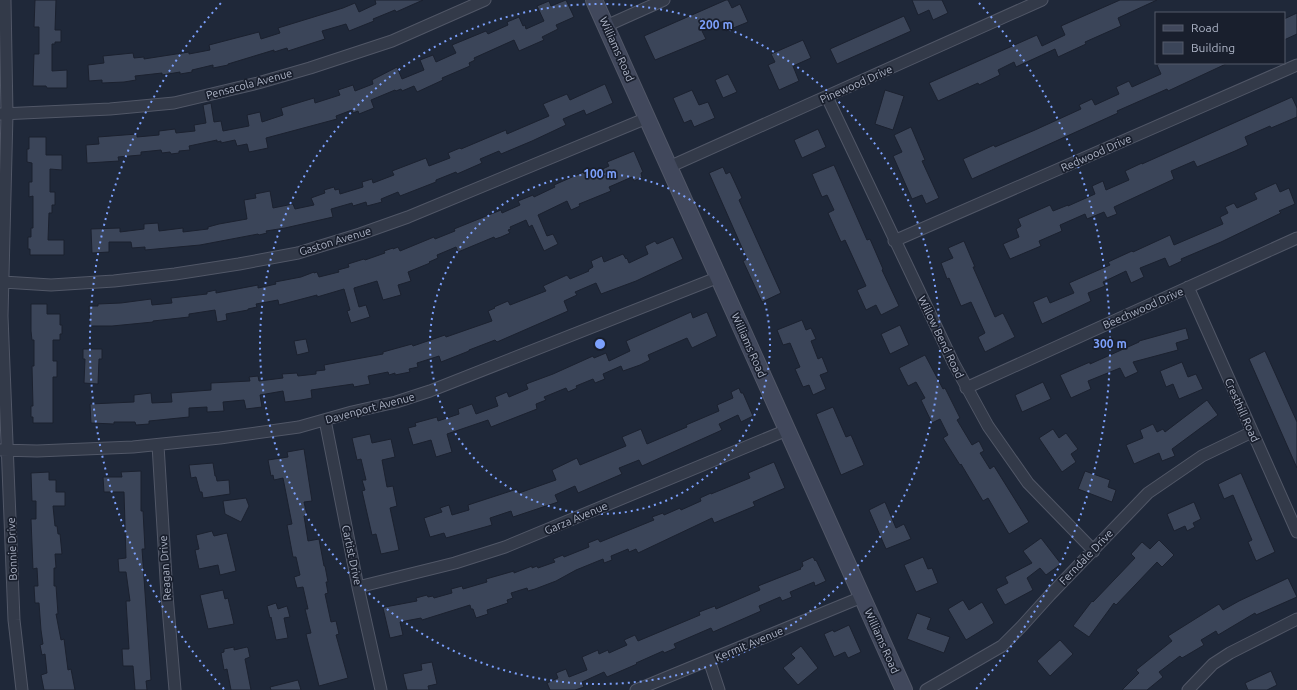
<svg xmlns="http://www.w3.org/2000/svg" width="1297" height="690" font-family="Ubuntu,sans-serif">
<rect width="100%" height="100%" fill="#1f2839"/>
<path fill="#3b4559" stroke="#1b212f" d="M35 0H56L55 30H61V42H55V44H52V71L67 70V88H47L46 86H33L34 54H39V27H34Z
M375 0H423L396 12 395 10 373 19 374 21 349 31 346 24 322 31 325 39 288 51 287 48 274 52V50L228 64V65L213 68V65L192 70V72L180 74V72L162 75V73L135 76 136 80 124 82 102 83V80L89 81 88 65 104 63 103 56 133 53 134 58 144 57V59L189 52V54L210 50 209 45 259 32 261 39 280 33 278 28 343 8 355 3 359 12 376 4Z
M566 0 574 17 556 25 558 29 542 37 544 40 519 51 514 40 474 58 475 60 469 63 470 66 442 78 443 80 417 92 414 86 402 91 401 89 396 91 395 90 371 100 374 108 359 114 358 111 353 113 352 110 336 116 337 119 266 138 268 148 249 152 247 144 237 146 235 140 221 143V141L217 142V140L189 146 190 150 179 151V153L171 154 170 152 162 153 161 150 141 152V155L118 157 119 161 87 163 86 145 99 144 98 137 137 134V137L159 135V131L175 129 176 133 195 131 194 125 206 123 203 105 211 103 214 122 221 121 223 131 249 126 247 115 260 112 262 122 283 115 281 108 314 98 315 103 340 95 338 90 353 85 355 91 373 84 372 80 397 67 402 79 424 70 420 60 433 55 436 62 456 53 452 45 486 31 488 34 508 25 507 22 519 17 523 26 525 25 526 29 544 21 537 6 549 1 551 6Z
M726 0H728L732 8 740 4 748 22 726 31 722 22 702 31 706 39 655 60 644 36Z
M912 0H942L948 13 933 20 929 10 918 15Z
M1120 0H1157L1118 18 1121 26 1085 42 1086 44 1058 57 1055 49 1016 67 1014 62 998 70 1000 75 979 85 978 83 938 101 929 83 1037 35 1042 46 1065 35 1061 26Z
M1297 13V34L1284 40V19Z
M904 16 911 31 837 64 830 49Z
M803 40 811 58 793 66 799 81 779 90 768 65 775 62 771 54Z
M1161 63H1228L1168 91 1167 89 1117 111 1118 113 972 179 963 159 994 145 995 147 1035 130 1081 109 1079 105 1092 99 1095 105 1119 94 1116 87 1129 81 1132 87 1161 74 1157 65Z
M728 74 737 92 723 98 715 80Z
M605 84 613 103 586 115 584 110 563 119 566 125 532 141 501 154 499 151 480 159 482 163 457 174 456 172 436 180V182L400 196 398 192 381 199 382 202 367 206 366 202 353 206 352 203 331 209 333 217 285 228 266 231 267 233 259 235 258 234 200 245 145 250V247L132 248 131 242H109V252L92 253 91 229 120 228V232L144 229V224L158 223 159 231 183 228V232L208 229V227L219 224 247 219 244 200 256 198 255 194 270 191 273 208 293 204 295 209 314 205 311 198 325 193 324 190 334 187 335 190 339 189 340 194 363 187 362 182 372 179 373 183 394 175 392 171 426 158 429 166 450 158 448 153 460 148 461 149 506 130 507 134 549 116 543 104 567 94 570 100Z
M692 90 699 105 708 102 715 118 694 127 691 120 684 123 673 98Z
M885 90 904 96 893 130 875 124Z
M1292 97 1297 108V117L1271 128 1270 126 1245 137 1248 145 1235 151 1197 167 1194 161 1171 171 1174 179 1114 207 1117 214 1107 218 1104 212 1087 219 1085 214 1060 225 1062 231 1039 241 1041 246 1010 259 1003 244 1019 237 1016 229 1021 226 1018 219 1050 205 1053 211 1068 205V206L1095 194 1092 186 1103 181 1106 190 1129 180 1125 171 1142 163V164Z
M911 127 925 160 922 161 939 198 926 204 922 195 912 199 893 156 902 152 894 135Z
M818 129 826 147 802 158 794 140Z
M29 137H46V155H62V170L50 169V192H55V205H52V213H49L48 240H64V255H30V249H28V237H31V228H33V196L29 197V182H32V163L27 162V149H29Z
M634 151 643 172 641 173 642 177 634 181 632 177 609 187 611 191 579 204 580 206 571 210 567 201 538 215 547 236 553 234 558 244 544 251 532 225 529 227 526 220 510 227 511 229 508 230 510 233 501 237 495 239 494 237 458 252 456 247 437 255 438 258 429 262 430 263 408 272 411 281 398 285 401 295 383 300 377 281 354 288V289L359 307 366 305 370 317 351 323 347 311 350 310 344 289 317 297V295L279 305 278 300 256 304 257 307 248 309V310L226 314 227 320 217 322 215 310 189 314V317L153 321V322L112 326H90L89 306H98V304L121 303 151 299 152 305 172 303 171 298 207 294V292L216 290V293L258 285V288L276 284 275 282 301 277 314 272V273L317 272 319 277 339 272 338 270 349 267 348 264 364 259 365 260 385 253 384 251 393 248V249L398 247 400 251 434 237 435 239 455 231 454 229 501 210 502 213 520 205 518 201 533 195 534 197 555 187 554 185 588 170 590 175 609 166 607 162Z
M834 165 867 240 870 239 883 269 882 270 899 306 881 315 876 305 866 310 857 290 866 286 845 240 841 242 828 213 834 210 827 195 822 197 812 174Z
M723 167 726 174 730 172 742 198 739 200 781 293 762 302 743 261 747 259 709 173Z
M1276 183 1280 192 1289 188 1295 204 1279 211 1281 213 1221 242 1181 259 1182 261 1169 267 1165 258 1140 268 1144 277 1131 283 1126 271 1103 282 1105 286 1088 293 1091 301 1042 324 1033 302 1047 296 1050 303 1074 293 1069 283 1110 265 1108 262 1132 251 1133 252 1170 235 1174 245 1223 224 1220 217 1228 213 1225 207 1234 203 1237 208 1257 199 1254 193Z
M673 237 683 259 636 281 601 294 596 283 575 292 577 295 564 301 568 311 497 342 495 340 469 350V351L441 362 439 356 417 363 418 367 409 369 410 372 395 375V373L389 375 388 372 368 376 370 384 354 387 353 384 311 390 312 398 301 400 285 402 283 391 260 395 262 407 246 409 244 400 223 402 224 411 207 412V407L189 408V417L149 421V424L136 425 135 422H114V424L91 423 90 404 134 402V395L151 393 152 403 172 402 171 393 211 390V383L250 381 249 377 258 376 259 381 283 378 282 374 297 373 298 376 316 374V371L325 370 324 365 383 354V352L412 344 413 346 445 335 446 337 492 321 488 311 495 308 494 307 508 301 510 305 546 291 543 286 567 275 570 279 589 271 588 270 593 267 591 261 602 256 604 262 623 254 626 259 627 258 629 263 648 254 645 246 655 241 657 244Z
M964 241 975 267H973L995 317 1003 313 1015 337 985 352 978 337 985 333 971 302 961 306 949 278 947 279 941 263 953 258 948 248Z
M31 304H47V314H60V325H62V334H60V340H53V361H57V377H53V423H33V417H31V406H33L32 366H34V340H32L31 331Z
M691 312 693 318 707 312 717 336 692 348 687 338 648 355 650 360 640 365 623 371 621 366 603 374 605 379 595 383 593 379 576 386 577 388 568 392 566 388 544 397 546 400 536 404 537 409 491 427 488 420 447 434 452 452 436 457 431 440 413 445 408 428 416 426 415 423 437 417 438 421 459 414 458 409 472 404 476 414 498 406 495 397 507 392 509 397 528 389 526 384 553 374 593 356 594 358 606 353 609 361 630 351 626 341Z
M802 320 806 330 811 328 816 339 811 341 818 359 822 357 828 372 820 375 826 389 813 395 809 385 803 387 795 369 800 367 790 343 783 345 777 330Z
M900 325 909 345 890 354 881 334Z
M1186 328 1189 339 1176 343 1178 350 1133 362 1138 372 1125 378 1120 368 1088 381 1091 389 1071 398 1060 375 1090 362V364L1139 342V341Z
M306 339 309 352 297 355 294 341Z
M83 349H102V359H99L98 384 84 383 85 359H83Z
M1265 351 1297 422V468L1249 359Z
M925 355 943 389 945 388 960 418 957 420 972 445 979 441 984 451 980 453 990 469 994 466 1029 522 1009 534 988 498 983 501 961 464 960 465 943 438 948 435 940 419 932 423 921 400 925 398 916 382 908 386 899 368Z
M1182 362 1188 377 1196 374 1203 389 1179 399 1173 384 1166 387 1160 371Z
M1043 382 1051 399 1022 412 1015 395Z
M739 388 741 393H743L753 416 741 422 738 415 719 424 722 430 642 466 639 460 619 468 622 474 578 493 575 486 555 495 558 502 513 517 511 511 490 518 492 525 446 538 444 533 430 537 424 518 442 512 440 508 449 505 452 515 469 510 468 505 517 489 519 493 556 480 552 470 577 458 580 465 626 446 622 437 641 429 647 444 687 427 686 425 719 411 717 405 733 398 731 392Z
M1207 400 1218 415 1172 449 1175 456 1162 461 1159 453 1134 464 1126 445 1143 438 1140 430 1153 424 1157 432 1163 429 1165 432Z
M833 407 846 437 851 435 864 465 841 475 816 414Z
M1053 429 1059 438 1066 433 1078 449 1071 454 1076 462 1062 472 1039 438Z
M370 434 372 443 391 439 395 457 382 460 387 487 393 486 397 506 390 508 399 550 381 554 376 534 372 535 362 491 365 490 362 480H366L361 459 357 460 352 438Z
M304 449 312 501 304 502 307 515 304 516 308 541 319 539 324 566H325L328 582H326L328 593 325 594 331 622 336 621 339 634 336 635 348 678 319 686 306 634 311 633 305 609H308L303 587 297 588 294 577 300 575 296 557H293L287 525 292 524 283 478 274 480 273 475 271 476 268 460 288 457 287 452Z
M774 462 785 488 753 502 755 506 714 523 712 518 638 553 636 549 629 552 628 549 611 556 612 560 604 563 603 559 576 570 556 581 535 589 528 591 527 588 511 593 513 598 507 600 508 603 487 610 488 614 476 618 473 609H471L470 605 422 620 421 618 400 622 403 635 390 638 383 608 385 607 417 601 416 598 427 595 428 597 433 596 434 598 452 593 451 589 462 586 463 589 487 582 486 579 514 571V573L532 566V568L537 566 538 568 555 562 553 559 563 555 564 557 589 547 588 543 598 539 600 542 654 520 652 517 663 513 664 515 680 508 681 510 701 501 700 498 711 493V494L750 478 748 473Z
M213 463 215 476H216L217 481 229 480 230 494 203 498 202 492H200L196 477 191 478 189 465Z
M141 471V511H143L145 549H142L151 680 146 681 147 690H135L133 666H123L122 649H129L126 601H130L126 572H119L118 559 126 558 124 492H104L103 477H122L121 472Z
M1085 471 1110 480 1108 487 1116 490 1112 502 1078 489Z
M49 472V480H56V492H65V506H53L55 526H57L58 534H60L62 554H55L56 568H54V586H56L58 614H56L61 640 64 639 68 670 71 669 75 690H44L41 675 47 673 45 654 42 655 40 645 43 644 41 630 39 603H35L34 586H38L37 568 33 569 31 519H36V501H32L31 473Z
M1241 473 1275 552 1256 561 1248 542 1252 540 1233 495 1224 499 1218 484Z
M246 498 249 506 241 522 225 514 223 501Z
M885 502 896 528 904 524 911 539 886 549 869 510Z
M1194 502 1201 519 1193 523 1195 527 1187 531 1185 526 1174 531 1167 514Z
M212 531 214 536 227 533 236 571 220 575 218 565 199 569 195 550 199 549 196 535Z
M1041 538 1061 564 1046 575 1040 568 1027 578 1033 590 1005 605 996 589 1008 583 1005 577 1032 563 1023 551Z
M1159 540 1174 555 1162 567 1157 562 1116 605 1114 603 1089 637 1073 626 1092 601 1093 602 1135 558 1131 554 1142 542 1150 549Z
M813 557 815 561 816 560 826 581 815 586 814 582 790 592 792 597 782 601 780 597 759 606 761 611 713 632 711 628 674 644 676 648 664 653 663 651 636 663 637 664 607 677 604 672 582 682 584 687 575 690H550L547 683 558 678 556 673 566 669 569 677 587 670 582 657 598 650 599 654 608 650 609 653 627 645 624 640 635 635 638 641 700 615 699 612 715 606 716 609 760 590 758 586 801 569 800 568 803 566 802 562Z
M923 557 928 569 932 568 938 583 916 592 904 565Z
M1288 578 1297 597 1256 615 1255 613 1218 635 1216 631 1201 640 1204 645 1182 658 1180 656 1159 672 1163 677 1147 690H1122L1139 673 1136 670 1172 641 1168 636 1219 604 1223 610 1239 601Z
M223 590 225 599 228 598 234 624 208 629 200 595Z
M963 600 969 610 982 602 994 623 966 640 948 609Z
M276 603 278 609 287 606 290 617 284 618 288 638 276 640 271 617 270 618 267 606Z
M917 613 931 618 927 629 950 637 944 653 907 639Z
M849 625 861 652 848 658 845 652 834 657 824 634 833 630 834 632Z
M1060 640 1073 654 1050 676 1037 661Z
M801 646 818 668 798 685 783 668 795 658 791 654Z
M234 647V650L247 647 248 648 250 657 245 659 251 690H231L227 669 224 670 221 653 224 652V649Z
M432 662 437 684 428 686 429 690H407L403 674 422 670 421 664Z
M1271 671 1277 685 1267 690H1248L1245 683Z
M298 680 301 690H271L270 687Z"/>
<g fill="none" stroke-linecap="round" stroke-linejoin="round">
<g stroke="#515767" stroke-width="13">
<path id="street" d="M5 0 7 114 2 316 14 620 22 690
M606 26 664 0
M827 97 953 362 988 426 1028 483 1094 551
M1 114 110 109 174 103 258 83 310 68 392 41 485 0
M669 167 1042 0
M894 241 1297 65
M3 282 51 285 114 281 175 274 239 264 298 253 360 234 408 217 647 118
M1188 287 1297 532
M966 388 1297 238
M325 420 358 587 381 690
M158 445 167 595 175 690
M0 450 37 451 133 447 220 438 299 427 352 412 396 402 430 391 719 277
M358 587 455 563 505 547 787 430
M709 660 719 690
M636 690 862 597
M926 690 1002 646 1022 626 1050 595 1148 493 1202 456 1252 432
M1188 690 1213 664 1230 653 1297 619"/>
</g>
<g stroke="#515767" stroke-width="18">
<path id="secondary" d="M594 0 904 690"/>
</g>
<use href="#street" stroke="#333a49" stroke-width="11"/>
<use href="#secondary" stroke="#41485c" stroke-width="16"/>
</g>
<g fill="none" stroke="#7ca0fc" stroke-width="2" stroke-dasharray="2 4">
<circle cx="600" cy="344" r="170"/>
<circle cx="600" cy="344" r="340"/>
<path d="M224 689A510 510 0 0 1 221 3M979 3A510 510 0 0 1 976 689"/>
</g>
<g text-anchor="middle" stroke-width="3.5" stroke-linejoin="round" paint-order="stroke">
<g font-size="11" fill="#adb4c6" stroke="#191f2d">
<text transform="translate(617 49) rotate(66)" y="4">Williams Road</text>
<text transform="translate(249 84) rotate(-15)" y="4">Pensacola Avenue</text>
<text transform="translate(856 84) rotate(-24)" y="4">Pinewood Drive</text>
<text transform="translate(1096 153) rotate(-24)" y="4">Redwood Drive</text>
<text transform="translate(335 241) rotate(-17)" y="4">Gaston Avenue</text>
<text transform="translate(1143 308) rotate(-24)" y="4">Beechwood Drive</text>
<text transform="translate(941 337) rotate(64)" y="4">Willow Bend Road</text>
<text transform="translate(749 345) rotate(66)" y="4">Williams Road</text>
<text transform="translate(370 408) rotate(-15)" y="4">Davenport Avenue</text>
<text transform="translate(1242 410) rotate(66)" y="4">Cresthill Road</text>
<text transform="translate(576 518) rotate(-23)" y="4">Garza Avenue</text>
<text transform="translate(12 549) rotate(-92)" y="4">Bonnie Drive</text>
<text transform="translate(352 555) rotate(78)" y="4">Cartist Drive</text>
<text transform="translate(1086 557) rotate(-46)" y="4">Ferndale Drive</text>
<text transform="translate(165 568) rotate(-94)" y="4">Reagan Drive</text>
<text transform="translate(882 641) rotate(66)" y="4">Williams Road</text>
<text transform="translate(749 644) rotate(-23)" y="4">Kermit Avenue</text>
</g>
</g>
<circle cx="600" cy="344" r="6" fill="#7ca0fc" stroke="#191f2d" stroke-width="2"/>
<g font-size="12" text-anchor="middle" font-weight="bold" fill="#7ca0fc" stroke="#191f2d" stroke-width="3.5" stroke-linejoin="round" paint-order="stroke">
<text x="716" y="29">200 m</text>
<text x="600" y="178">100 m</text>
<text x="1110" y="348">300 m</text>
</g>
<rect x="1155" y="12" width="130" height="52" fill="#191f2d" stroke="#545b6a"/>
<rect x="1163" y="25" width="20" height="6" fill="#41485c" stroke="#545b6a"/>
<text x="1191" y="32" font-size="12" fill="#adb4c6">Road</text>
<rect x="1163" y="42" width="20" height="12" fill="#3b4559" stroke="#545b6a"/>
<text x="1191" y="52" font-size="12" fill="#adb4c6">Building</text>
</svg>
